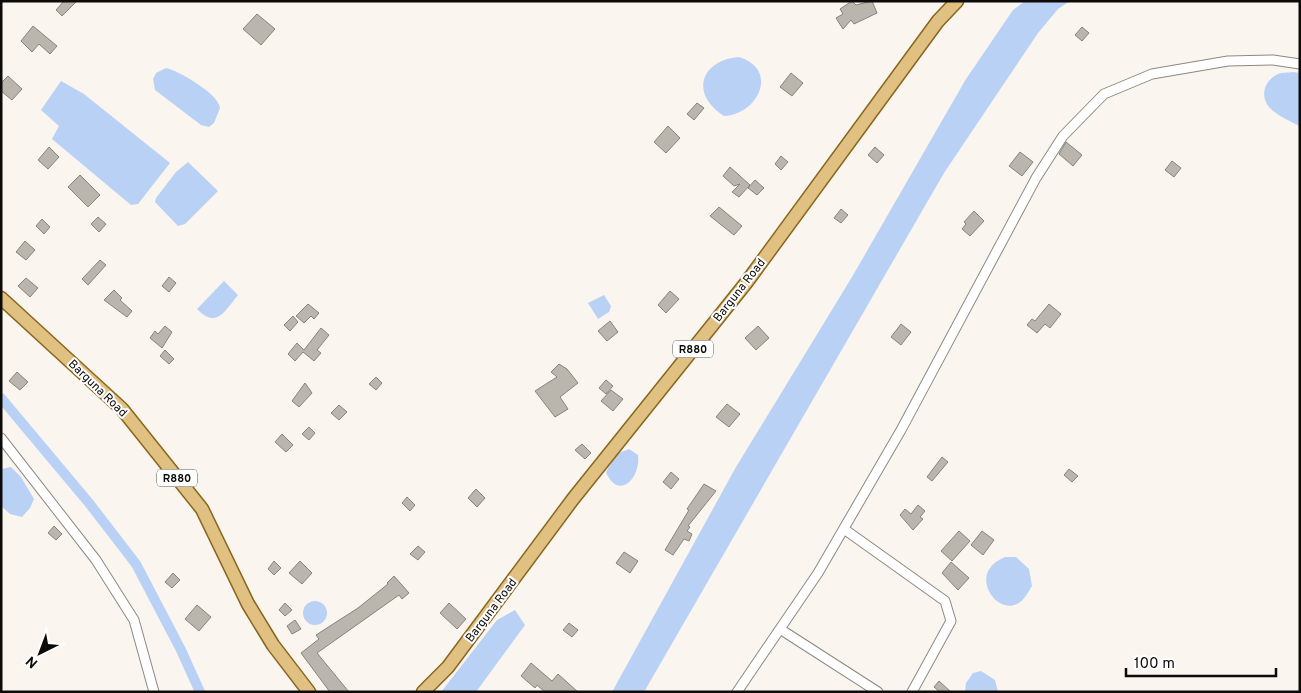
<svg xmlns="http://www.w3.org/2000/svg" width="1301" height="693" font-family="Overpass,sans-serif">
<rect width="100%" height="100%" fill="#faf5ee"/>
<path fill="#bad1f6" d="M1025 1H1070L1058 9 1038 33 944 173 644 692H612L736 467 852 277 966 79 1013 10Z
M739 57C779 69 759 114 724 116 689 94 701 60 739 57Z
M166 68C179 71 219 94 220 108L214 123 209 127 201 125 155 90 153 79 156 73Z
M1293 72 1300 73V126C1291 122 1279 116 1272 110 1259 99 1263 81 1278 74 1282 72 1288 73 1293 72Z
M61 81 84 94 170 163 138 204 131 205 52 139 59 126 41 110Z
M188 162 218 191 185 224 178 226 155 202 156 198 176 172Z
M224 281 238 295C224 312 217 329 197 309Z
M604 295 611 306 609 312 598 319 588 303Z
M629 449 638 455C641 479 618 501 606 472L616 454Z
M11 467 21 477 34 499 30 508 22 517 10 514 1 506V469Z
M1005 557H1016L1029 569 1032 586C1028 592 1024 601 1017 604 995 615 967 572 1005 557Z
M303 613a12 12 0 1 1 24 0a12 12 0 1 1-24 0Z
M515 610 525 625 476 692H441L497 620Z
M981 671 995 680 998 692H965L966 683 973 673Z"/>
<g fill="none" stroke-linecap="round" stroke-linejoin="round">
<path stroke="#bad1f6" stroke-width="10" d="M1 398 89 503 136 564 181 650 200 692"/>
</g>
<path fill="#bab6ae" stroke="#88847d" d="M64 1H77L62 16 56 10Z
M852 1 856 5 872 1 877 13 854 24 851 20 843 29 836 18 843 14 840 9Z
M257 14 275 29 261 45 243 29Z
M33 26 57 46 50 54 39 44 32 52 21 41Z
M1082 27 1089 33 1082 41 1075 35Z
M791 73 803 83 792 96 780 87Z
M8 76 22 89 12 100 1 91V83Z
M697 103 704 108 694 120 687 114Z
M668 126 680 138 666 153 654 142Z
M1066 142 1082 155 1073 166 1059 154Z
M49 147 59 157 48 169 38 160Z
M875 147 884 155 877 163 868 155Z
M1020 152 1033 162 1022 176 1009 166Z
M781 156 788 162 781 170 775 164Z
M1172 161 1181 168 1174 177 1165 170Z
M730 167 750 185 739 197 732 192 740 184 734 186 723 176Z
M80 175 100 195 88 207 68 187Z
M755 180 764 188 757 195 748 188Z
M719 207 742 226 734 235 710 216Z
M841 209 848 215 841 223 834 218Z
M974 211 984 221 970 236 962 229 966 224 964 222Z
M98 217 106 224 99 232 91 224Z
M42 219 50 227 44 234 36 226Z
M25 241 35 250 26 260 16 252Z
M100 260 106 265 88 285 82 279Z
M169 277 176 283 169 292 162 286Z
M26 278 38 288 30 297 18 286Z
M114 290 122 298 120 300 132 311 127 317 104 300Z
M670 291 679 299 666 313 658 305Z
M308 304 319 313 314 319 311 316 304 323 296 316Z
M1049 304 1061 314 1050 328 1045 324 1037 333 1027 325 1032 319 1035 321Z
M293 316 298 322 290 331 284 325Z
M610 321 618 332 607 341 598 331Z
M901 324 911 332 901 345 891 337Z
M165 326 172 332 162 348 150 338 155 331 158 334Z
M758 326 769 338 756 350 745 338Z
M321 328 329 335 317 350 321 353 314 361 303 352 295 361 288 354 297 343 304 350Z
M165 350 174 359 169 364 160 356Z
M559 364 567 369 578 383 560 397 568 409 555 417 535 391 557 377 551 372Z
M17 372 28 382 20 390 9 381Z
M376 377 382 383 376 390 369 384Z
M606 380 613 386 606 394 599 388Z
M305 383 312 393 299 407 292 401Z
M611 390 623 399 613 411 601 401Z
M727 404 740 414 729 427 716 417Z
M339 405 347 412 339 420 331 413Z
M309 427 315 433 309 440 302 434Z
M282 434 293 445 286 452 275 442Z
M582 444 591 453 585 459 575 450Z
M942 457 948 462 932 481 927 477Z
M1069 469 1078 476 1072 482 1064 475Z
M671 472 679 479 671 489 663 482Z
M704 484 716 491 688 526 690 527 687 531 692 534 689 541 684 539 673 555 665 550 689 510 687 509Z
M476 489 485 498 477 507 468 498Z
M407 497 415 505 410 511 402 503Z
M918 505 925 511 920 517 923 519 913 530 900 515 905 509 911 514Z
M54 526 62 534 56 540 48 533Z
M959 531 970 541 952 561 941 551Z
M982 531 994 540 983 555 971 545Z
M418 546 425 552 418 560 410 554Z
M624 552 638 561 630 573 616 563Z
M274 561 281 568 274 575 268 569Z
M300 561 312 573 302 584 289 573Z
M951 562 969 578 958 590 942 573Z
M173 573 180 580 172 588 165 582Z
M394 576 409 593 402 599 399 595 317 653 349 692H330L301 653 319 639 316 635 358 608 388 584 387 583Z
M285 603 292 610 285 616 279 610Z
M449 603 466 619 457 629 440 613Z
M197 605 211 617 199 631 185 619Z
M295 620 301 629 292 634 287 626Z
M569 623 578 630 572 637 563 630Z
M531 663 552 681 558 674 578 692H545L537 685 535 688 521 676Z
M939 681 951 692H940L934 687Z"/>
<g fill="none" stroke-linecap="round" stroke-linejoin="round">
<g stroke="#8d8982" stroke-width="11">
<path id="street" d="M1 438 96 560 134 620 154 692
M844 529 945 601 951 621 912 692
M780 629 878 692
M737 692 818 573 901 430 1036 178 1063 136 1104 94 1152 74 1228 61 1273 60 1300 64"/>
</g>
<g stroke="#896620" stroke-width="15">
<path id="primary" d="M1 298 122 409 202 509 248 604 273 645 309 692
M423 692 448 667 573 499 746 283 938 21 957 1"/>
</g>
<use href="#street" stroke="#fff" stroke-width="9"/>
<use href="#primary" stroke="#e0c181" stroke-width="12"/>
</g>
<g text-anchor="middle" stroke-width="4" stroke-linejoin="round" paint-order="stroke">
<g fill="#fff" stroke="#565453" stroke-width="1">
<rect x="673" y="340.5" width="40" height="17" rx="4"/>
<rect x="157" y="469.5" width="40" height="17" rx="4"/>
</g>
<g font-size="11" font-weight="bold" fill="#0d0b09">
<text x="693" y="353">R880</text>
<text x="177" y="482">R880</text>
</g>
<g font-size="12" fill="#0d0b09" stroke="#fff">
<text transform="translate(739 290) rotate(-52)" y="4">Barguna Road</text>
<text transform="translate(98 388) rotate(44)" y="4">Barguna Road</text>
<text transform="translate(491 610) rotate(-53)" y="4">Barguna Road</text>
</g>
</g>
<rect width="1301" height="693" fill="none" stroke="#0d0b09" stroke-width="5"/>
<g transform="translate(40 653) rotate(222)" stroke="#ffffff" stroke-width="4" paint-order="stroke">
<path d="M0-4L9 19L0 12L-9 19Z" fill="#0d0b09"/>
<text y="-8" font-size="14" font-weight="bold" text-anchor="middle" fill="#0d0b09">N</text>
</g>
<path d="M1126 668v8h150v-8" fill="none" stroke="#0d0b09" stroke-width="2.5"/>
<text x="1134" y="668" font-size="15" fill="#0d0b09" stroke="#ffffff" stroke-width="4" paint-order="stroke">100 m</text>
</svg>
